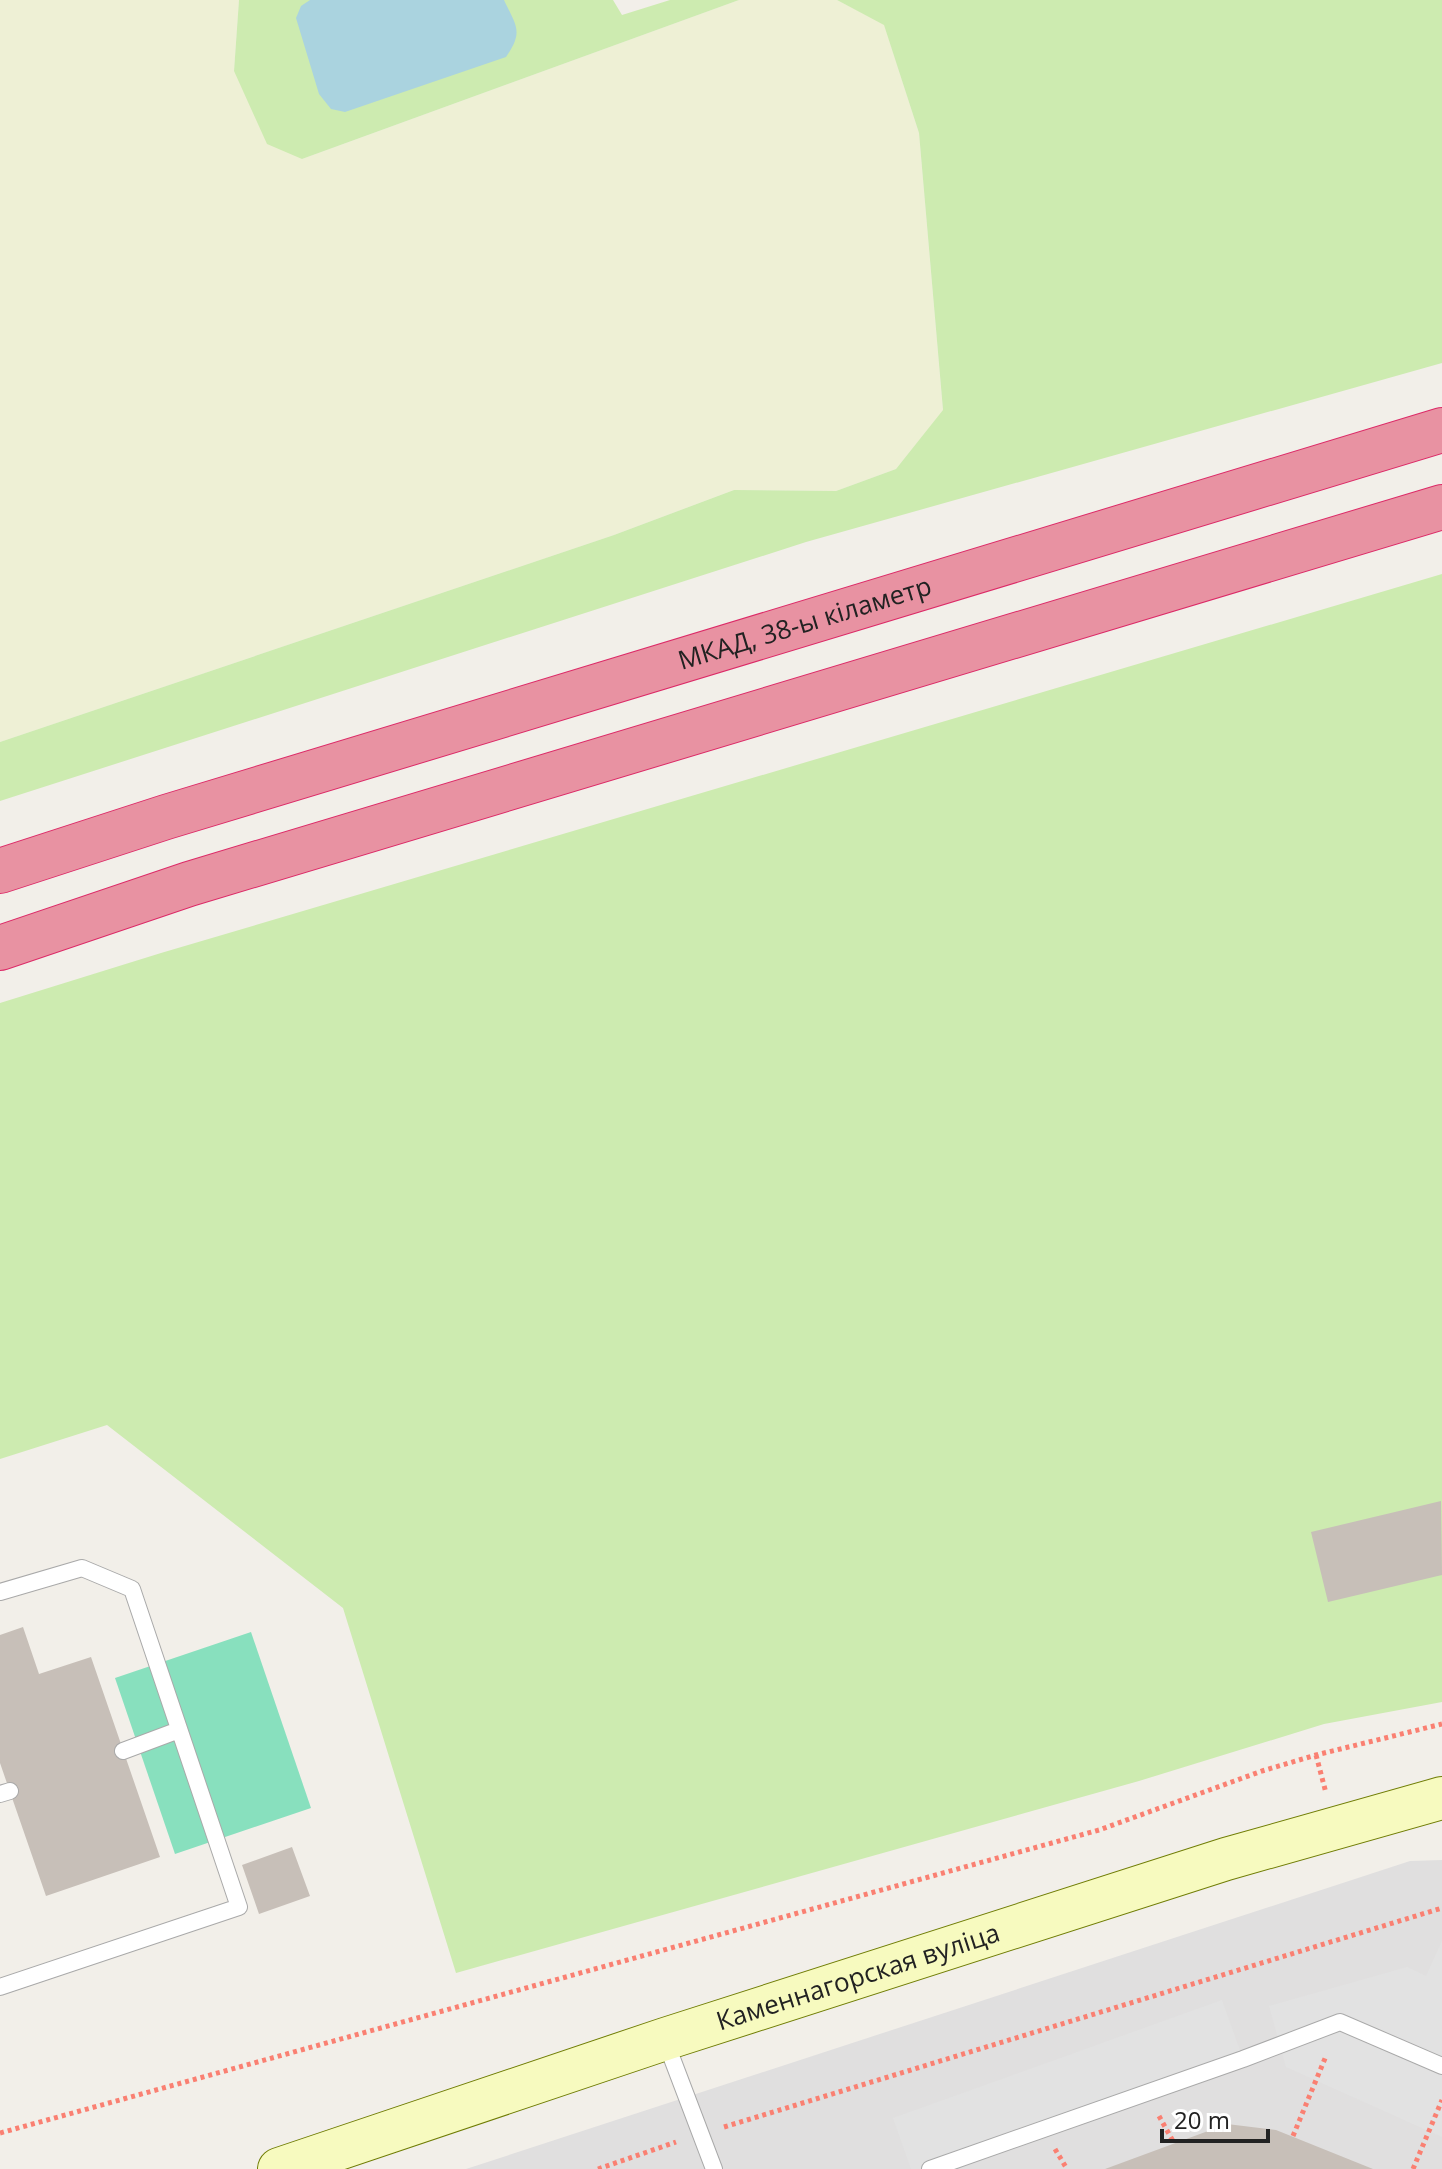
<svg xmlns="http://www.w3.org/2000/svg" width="1442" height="2169" font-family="'Open Sans',sans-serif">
<rect width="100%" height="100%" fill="#f2efe9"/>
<path fill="#e0dfdf" d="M1442 1860V2169H466L1410 1861Z"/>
<path fill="#eef0d5" d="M0 0H239L234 71 302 159 739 0H837L884 24 919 133 943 411 896 469 836 491 734 490 614 535 0 742Z"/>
<path fill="#cdebb0" d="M239 0H613L622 15 670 0H739L302 159 267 144 234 71Z
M837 0H1442V363L806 542 0 801V742L614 535 734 490 836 491 896 469 943 410 919 133 884 25Z
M1442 574V1702L1324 1724 1139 1781 456 1973 343 1608 107 1425 0 1459V1003L161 953Z"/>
<path fill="#88e0be" d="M251 1632 311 1808 175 1854 115 1678Z"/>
<path fill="#e2e2e2" d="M1442 1941V2137L1286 2067 1269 2006 1407 1967 1426 1976Z
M1222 2000 1243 2059 930 2169H911L893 2118Z"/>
<path fill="#aad3df" d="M310 0H504C516 26 524 31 506 57L345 112 331 109 319 94 296 18 301 6Z"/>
<path fill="#c7bfb8" d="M1441 1501 1442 1575 1328 1602 1311 1532Z
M23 1627 39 1674 91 1657 160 1857 46 1896 0 1763V1635Z
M292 1847 310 1896 259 1914 242 1865Z
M1227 2124 1276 2130 1373 2169H1105Z"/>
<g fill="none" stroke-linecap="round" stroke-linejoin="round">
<g stroke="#a9a9a9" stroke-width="18">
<path id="lane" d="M0 1592 82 1568 132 1589 239 1907 0 1987
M123 1751 179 1730
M0 1794 10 1791
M665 2040 714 2169
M930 2169 1243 2059 1340 2022 1442 2066"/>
</g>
<g stroke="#707d05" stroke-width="44">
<g id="secondary">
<path id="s1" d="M279 2169 665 2039 1226 1859 1442 1798"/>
</g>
</g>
<g stroke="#dc2a67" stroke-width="46">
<g id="highway">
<path id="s2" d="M0 871 166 817 1442 430"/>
<path d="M0 948 189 884 1442 507"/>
</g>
</g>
<path stroke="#fa8072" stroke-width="5" stroke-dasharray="4 4" stroke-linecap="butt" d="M1316 1755 1326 1793
M1159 2116 1174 2143
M724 2127 1442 1908
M0 2133 1099 1830 1262 1771 1316 1755 1442 1724
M1293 2136 1326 2056
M1055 2149 1067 2169
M598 2169 676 2142
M1413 2169 1442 2100"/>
<use href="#lane" stroke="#fff" stroke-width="16"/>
<use href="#secondary" stroke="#f7fabf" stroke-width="42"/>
<use href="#highway" stroke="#e892a2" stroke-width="44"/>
</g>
<g text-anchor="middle" stroke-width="6" stroke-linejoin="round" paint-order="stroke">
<g font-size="26" fill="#222" stroke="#fff">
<text dy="9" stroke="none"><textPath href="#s2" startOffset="842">МКАД, 38-ы кіламетр</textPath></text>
<text dy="9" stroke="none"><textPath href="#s1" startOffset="610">Каменнагорская вуліца</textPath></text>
</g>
</g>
<path d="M1162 2129v12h106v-12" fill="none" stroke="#222222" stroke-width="4"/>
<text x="1174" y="2129" font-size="24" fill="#222222" stroke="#ffffff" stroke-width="6" paint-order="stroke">20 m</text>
</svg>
